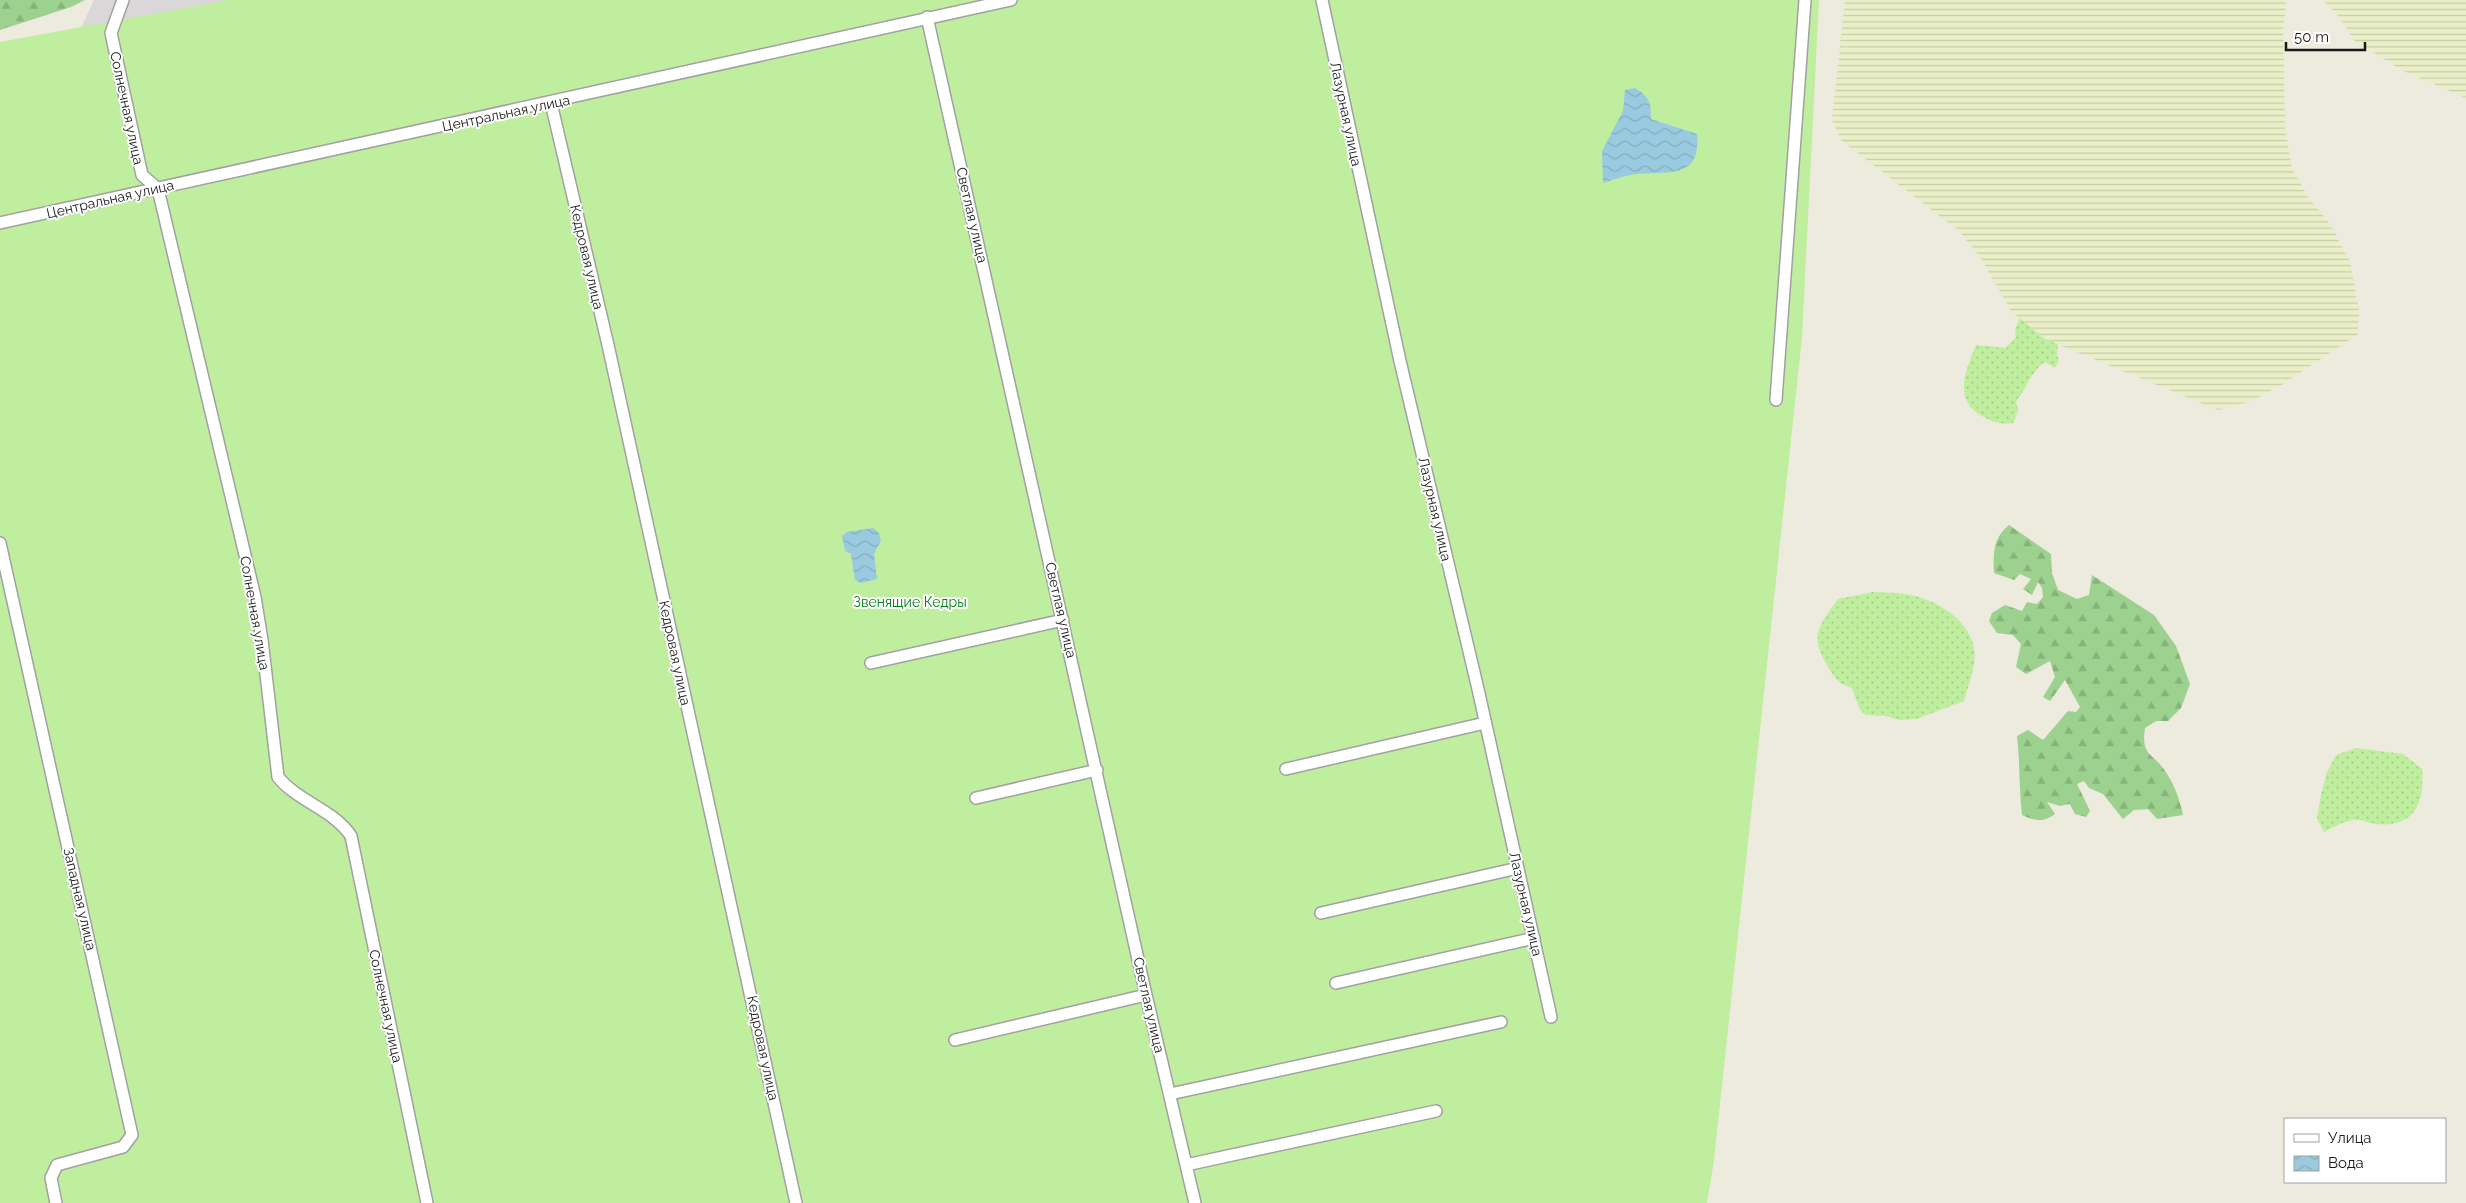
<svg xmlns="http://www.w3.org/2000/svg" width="2466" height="1203" font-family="Raleway,sans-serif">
<defs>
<pattern id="farmland-rules" width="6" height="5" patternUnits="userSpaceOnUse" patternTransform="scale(1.25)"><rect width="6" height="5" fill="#e9efc7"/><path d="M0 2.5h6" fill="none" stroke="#c7ccaa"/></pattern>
<pattern id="grass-dots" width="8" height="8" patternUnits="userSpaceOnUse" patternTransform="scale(1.25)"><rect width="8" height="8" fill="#bfee9e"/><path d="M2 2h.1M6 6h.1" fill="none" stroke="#a4cc88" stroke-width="1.8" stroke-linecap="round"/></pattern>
<pattern id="forest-firs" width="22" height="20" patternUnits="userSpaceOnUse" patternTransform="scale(1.25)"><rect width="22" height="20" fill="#9dd18f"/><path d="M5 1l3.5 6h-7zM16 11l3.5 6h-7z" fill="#87b37b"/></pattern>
<pattern id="water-waves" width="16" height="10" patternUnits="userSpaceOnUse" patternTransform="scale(1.25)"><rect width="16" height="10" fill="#9acae0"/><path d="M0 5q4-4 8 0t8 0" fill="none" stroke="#84adc0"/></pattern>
</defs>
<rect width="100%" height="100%" fill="#edeade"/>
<path fill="#d9d7d7" d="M94 0H229L81 28Z"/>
<path fill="url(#farmland-rules)" d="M1845 0H2286L2283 33 2285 127 2292 168 2308 197 2330 224 2350 262 2359 312 2357 335 2283 384 2252 401 2218 410 2045 339 2011 311 1981 258 1959 231 1842 141 1832 120Z
M2323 0H2466V98L2401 70 2354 40 2338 16Z"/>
<path fill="url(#grass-dots)" d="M2020 318 2045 339 2058 344 2057 355 2059 360 2055 368 2045 362C2030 372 2027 389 2016 401L2018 411 2013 423C1999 425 1993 422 1980 415 1953 398 1966 370 1976 345L2006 348 2016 337 2015 330Z
M1873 592C1883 593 1894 592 1904 594 1932 597 1969 618 1974 648 1977 665 1968 685 1964 701L1916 719 1899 720 1886 716 1866 715 1860 710 1852 688C1838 684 1834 677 1827 665 1809 635 1819 626 1838 599Z
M2356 748 2403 754 2422 769C2425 802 2415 828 2376 824 2369 823 2361 819 2353 820 2343 822 2333 827 2324 832L2317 818 2321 795 2327 772 2336 755Z"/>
<path fill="url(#forest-firs)" d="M0 0H85L71 7 0 30Z
M2009 525 2051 554 2052 573 2058 590 2077 599 2089 595 2092 575 2154 615 2176 646 2190 684 2181 708 2168 721H2156L2145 728C2141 757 2152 751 2165 771 2174 783 2180 801 2183 815L2157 819 2148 809 2134 810 2123 819 2103 794 2089 788 2084 781 2077 784 2090 811 2086 817 2075 814 2070 804 2060 806 2047 802 2055 814C2043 823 2035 821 2022 815 2019 788 2020 763 2017 736L2028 730 2043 740 2068 711 2076 712 2080 707 2065 680 2050 701 2043 697 2055 677 2050 661 2026 674 2016 667 2021 644 2013 635 1997 633 1989 621 1992 613 2005 605 2022 611 2027 602 2037 604 2043 597 2042 588 2038 582 2032 595 2023 589 2031 579 2020 574 2014 580 1994 573C1993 553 1993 538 2009 525Z"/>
<path fill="#bfee9e" d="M229 0H1819L1802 337 1714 1160 1707 1203H0V42Z"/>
<path fill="url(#water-waves)" d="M1635 88C1650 97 1651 103 1651 119L1697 134C1701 179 1670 171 1637 174 1625 175 1614 180 1603 183L1602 151 1623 111 1625 90Z
M873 528 879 533 881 540 874 554 877 579 861 583 855 580 851 554 845 551 842 536 847 532Z"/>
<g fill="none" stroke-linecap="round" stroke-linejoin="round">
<g stroke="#a1a1a1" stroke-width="14">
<path id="minor" d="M123 0 111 33 142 175 158 189 255 597 262 640 278 777C298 802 333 809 351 836L427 1203
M1322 0 1400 361 1478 689 1551 1017
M927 17 1146 995 1195 1203
M551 103 608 345 796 1203
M0 223 1011 0
M1776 400 1805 0
M0 543 132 1135 123 1147 57 1165 51 1178 56 1203
M871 663 1063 620
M1286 769 1485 723
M976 798 1097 770
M1321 913 1518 868
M1336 983 1534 938
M955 1040 1146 995
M1170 1094 1501 1022
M1186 1165 1436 1111"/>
</g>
<use href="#minor" stroke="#fff" stroke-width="11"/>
</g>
<g text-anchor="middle" stroke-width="4" stroke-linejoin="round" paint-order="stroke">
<g font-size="14" fill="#1a1a1a" stroke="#fff">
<text transform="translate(127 108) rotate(78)" y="5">Солнечная улица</text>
<text transform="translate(506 113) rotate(-12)" y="5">Центральная улица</text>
<text transform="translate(1346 114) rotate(78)" y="5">Лазурная улица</text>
<text transform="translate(110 199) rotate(-13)" y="5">Центральная улица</text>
<text transform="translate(972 215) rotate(77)" y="5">Светлая улица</text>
<text transform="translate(587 257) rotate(77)" y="5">Кедровая улица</text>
<text transform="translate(1435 509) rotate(77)" y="5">Лазурная улица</text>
<text transform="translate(1061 610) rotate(77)" y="5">Светлая улица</text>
<text transform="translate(255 613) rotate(80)" y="5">Солнечная улица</text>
<text transform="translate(675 653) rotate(78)" y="5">Кедровая улица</text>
<text transform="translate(80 899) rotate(77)" y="5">Западная улица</text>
<text transform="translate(1526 904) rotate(77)" y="5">Лазурная улица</text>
<text transform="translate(1149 1005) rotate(77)" y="5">Светлая улица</text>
<text transform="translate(386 1006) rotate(78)" y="5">Солнечная улица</text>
<text transform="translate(763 1048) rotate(78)" y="5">Кедровая улица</text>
</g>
<g font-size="14" fill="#027f17" stroke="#fff">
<text x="910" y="607">Звенящие Кедры</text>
</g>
</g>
<rect x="2284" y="1118" width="162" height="65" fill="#ffffff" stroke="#a3a3a3"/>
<rect x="2294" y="1134" width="25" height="8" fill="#ffffff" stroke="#a3a3a3"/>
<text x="2328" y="1143" font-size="15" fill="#1a1a1a">Улица</text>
<rect x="2294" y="1156" width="25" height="15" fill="url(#water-waves)" stroke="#a3a3a3"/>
<text x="2328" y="1168" font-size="15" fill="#1a1a1a">Вода</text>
<path d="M2286 42v8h79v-8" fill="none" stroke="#1a1a1a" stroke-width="2.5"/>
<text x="2294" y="42" font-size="15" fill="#1a1a1a" stroke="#ffffff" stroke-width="4" paint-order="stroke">50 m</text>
</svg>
